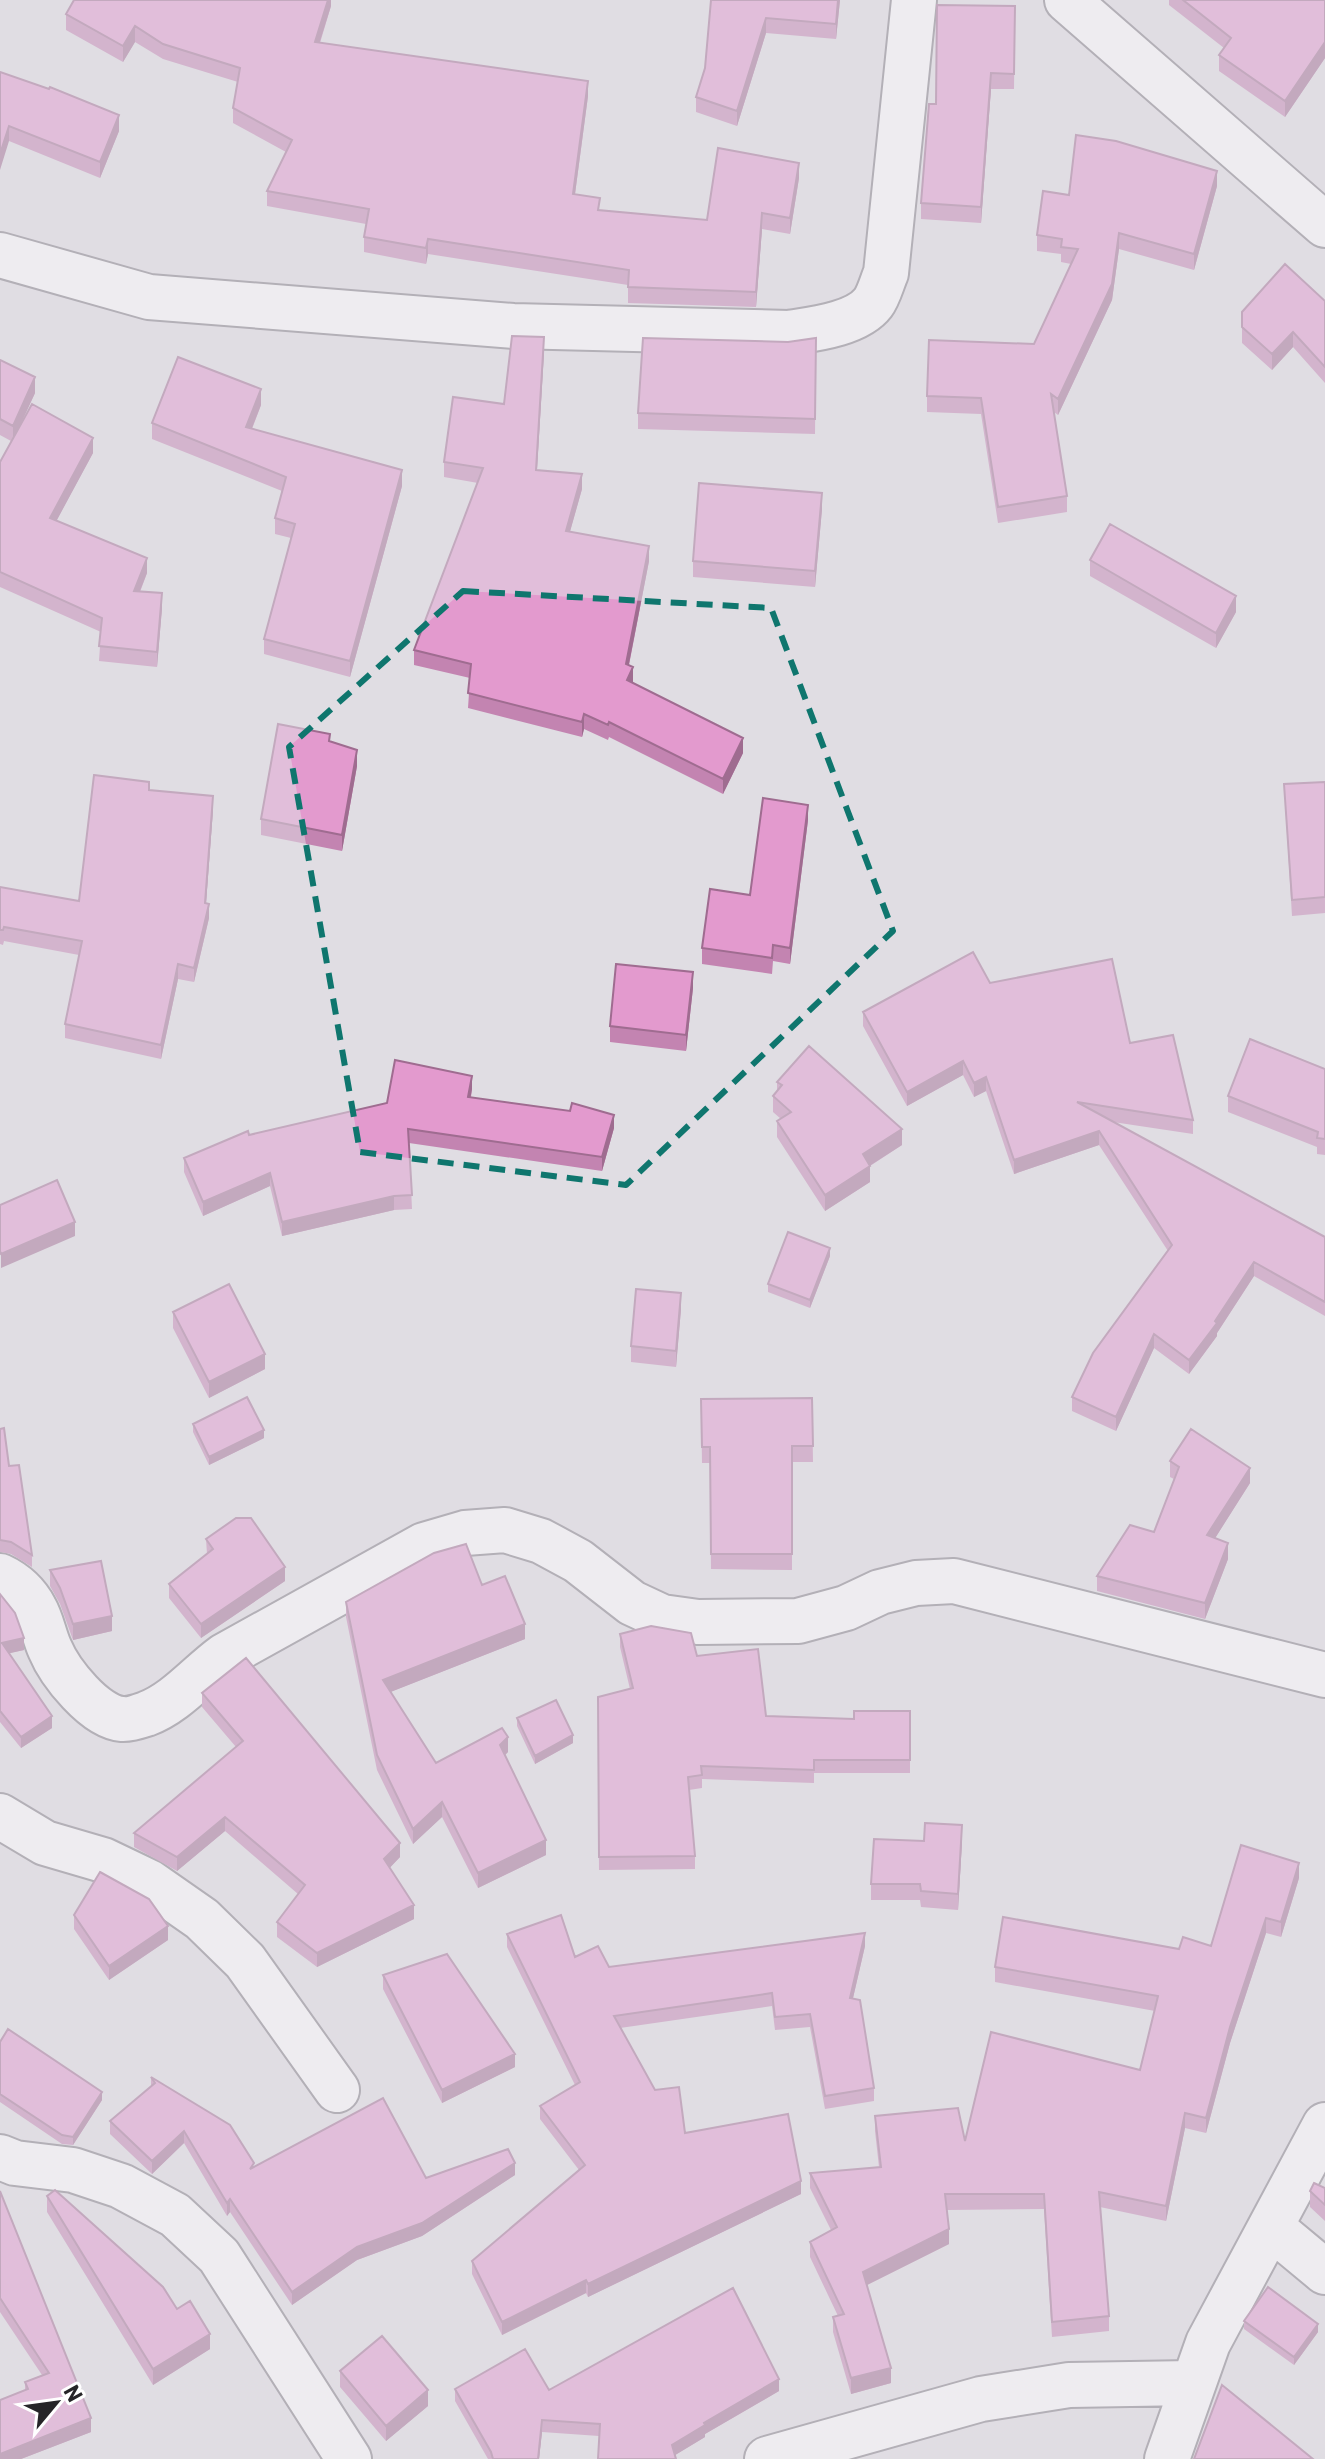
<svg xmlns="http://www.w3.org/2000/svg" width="1325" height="2459" font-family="Barlow,sans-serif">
<rect width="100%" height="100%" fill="#e0dde3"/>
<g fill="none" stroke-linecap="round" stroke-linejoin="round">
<g stroke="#7d7a80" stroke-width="48">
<path id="minor" d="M1067 0 1325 225
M0 255 149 297 513 326 789 333C814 329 857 324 873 303 879 295 882 282 886 273L914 0
M0 1576C15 1583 27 1594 35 1609 42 1621 44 1636 50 1649 60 1673 95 1717 122 1719 128 1720 140 1716 146 1714 176 1703 199 1674 224 1656L424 1545 465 1533 505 1530 541 1541 578 1561 632 1603 662 1617 698 1622 798 1621 846 1608 880 1592 916 1583 954 1581 1325 1675
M0 1816 45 1843 103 1860 149 1882 202 1919 245 1961 337 2090
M0 2157 15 2163 73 2170 121 2186 175 2215 219 2256 349 2459
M1272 2228 1325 2272
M767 2459 981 2399 1069 2385 1192 2383
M1167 2459 1208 2343 1325 2125"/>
</g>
<use href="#minor" stroke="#fff" stroke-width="44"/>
</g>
<path fill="#c384b1" d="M331 0V6L320 43 588 96 575 194 600 210 707 220 799 178 790 234 762 229 756 307 628 303V285L428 254 426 264 364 252V237L366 224 267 206V191L286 152 233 123V108L238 82 163 59 135 42 123 62 66 30V14Z
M711 0H840L836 39 766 33 737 126 696 112V97L705 68Z
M1169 0H1325V58L1285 117 1219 71V55L1224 48 1169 5Z
M1015 6 1014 89H991L981 223 921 219V203L936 104Z
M0 72 119 131 100 178 9 141Z
M1217 186 1194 270 1119 249 1112 300 1058 415 1054 412 1067 496V512L998 523 981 414 927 412V396L1034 344 1071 264 1061 262V254L1037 251V235L1069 195Z
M1325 301V383L1293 347 1272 370 1242 343V312Z
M816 338 815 434 638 429V413L788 342Z
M544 352 537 470 582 489 570 531 649 561 629 665 633 683 743 753 723 794 609 737 608 740 584 729 582 737 468 708 470 678 414 665V650L478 483 444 477V462L504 404Z
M0 360 35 393 21 423 93 453 56 521 147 573 140 592 162 608 157 667 99 661 101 632 0 587V462L11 441 0 435Z
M261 405 252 429 402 486 350 677 264 654V639L291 538 275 534V518L282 491 152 439V423Z
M822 509 815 587 693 577V561Z
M1090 560 1236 612 1216 648 1090 576Z
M330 742 357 766 342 851 261 835V819Z
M1325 782V913L1292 916 1284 784Z
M149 790 213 810 206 903 209 918 194 982 178 979 161 1059 65 1038V1024L79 955 4 941 3 945 0 944V887L79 901Z
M808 820 790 964 773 961 772 974 702 964V948L750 895Z
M990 983 1130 1043 1193 1120V1134L1113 1122 1325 1237V1316L1254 1276 1217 1333V1336L1189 1374 1154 1348 1116 1431 1072 1411V1397L1168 1251 1099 1145 1014 1174 986 1091 974 1097 963 1075 907 1106 863 1026V1012Z
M693 988 686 1051 610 1042V1026Z
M1325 1069V1155L1317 1154V1147L1228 1112V1096Z
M777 1082 902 1145 870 1166V1182L825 1211 777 1137V1121L781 1119 773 1112V1096L777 1091Z
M472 1089 471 1097 614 1128 602 1171 409 1143 412 1209 394 1210 282 1236 270 1186 203 1216 184 1172V1158L249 1135Z
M830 1256 810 1308 768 1292V1284Z
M681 1309 676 1367 631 1362V1346Z
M173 1312 265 1369 209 1398 173 1328Z
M812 1398 813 1462H792V1570L711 1569 710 1463H702L701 1399Z
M193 1424 264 1438 209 1465 193 1432Z
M0 1429 32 1555V1567L11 1554 0 1552Z
M1170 1461 1250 1483 1215 1538 1228 1559 1205 1619 1097 1591V1576L1154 1532 1174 1479 1170 1477Z
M206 1539 285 1581 201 1638 169 1598V1584L207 1554Z
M50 1570 112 1631 73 1640 60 1604 50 1586Z
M482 1585 525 1639 390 1692 436 1763 508 1752 505 1755 546 1855 478 1888 442 1817 413 1844 377 1770 346 1617V1602Z
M0 1594 24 1650 9 1653 52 1728 21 1748 0 1722Z
M620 1634 697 1656 766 1716 854 1719 910 1711V1773H814V1783L702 1779V1788L689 1790 695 1856V1869L599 1870 598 1697 630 1689 620 1647Z
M202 1693 400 1857 389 1868 414 1919 317 1967 277 1937V1922L298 1894 225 1831 177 1871 134 1847V1833L236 1747 202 1707Z
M517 1718 573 1743 535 1764 517 1726Z
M924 1841H962L958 1910 921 1907 920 1900H871V1884Z
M1299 1878 1281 1937 1266 1933 1230 2043 1206 2133 1185 2128 1166 2221 1100 2207 1109 2316V2331L1052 2337 1044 2209 947 2210 949 2244 867 2285 891 2383 851 2394 833 2332V2317L838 2316 810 2257V2242L831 2230 810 2188V2173L879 2167 875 2131V2116L965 2141 1140 2070 1155 2011 995 1982V1967L1211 1946Z
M74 1915 168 1940 109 1980 74 1929Z
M507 1934 609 1967 865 1946 853 1998 874 2088V2101L825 2109 810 2027 775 2030 772 2006 620 2028 655 2090 685 2133 801 2194 588 2297 586 2293 502 2335 472 2274V2261L579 2170 540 2119V2106L575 2085 507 1947Z
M383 1975 515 2067 442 2103 383 1989Z
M0 2042 102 2100 73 2145 62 2144 0 2102Z
M151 2077 254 2167 426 2178 515 2175 422 2236 357 2260 292 2305 230 2212 227 2216 184 2143 152 2174 110 2134V2121L151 2086Z
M1325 2188V2221L1310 2207V2191Z
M0 2191 91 2432 21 2459H0L25 2390V2382L42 2375 0 2312Z
M47 2196 210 2349 153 2385 47 2212Z
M1244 2321 1318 2332 1294 2365 1244 2329Z
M340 2371 428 2406 386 2441 340 2387Z
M455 2389 549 2390 779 2391 705 2434V2437L675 2455 599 2436 542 2432 539 2459H488L455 2401Z"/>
<path fill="#9f6c90" d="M328 0H331V6L315 57V42Z
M838 0H840L836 39V24Z
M766 18V33L737 126V111Z
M135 26V42L123 62V46Z
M1325 42V58L1285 117V101Z
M991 73V89L981 223V207Z
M588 81V96L573 209V194Z
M119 115V131L100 178V162Z
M9 126V141L0 170V154Z
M799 163V178L790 234V218Z
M1217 171V186L1194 270V254Z
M762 213V229L756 307V292Z
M1119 233V249L1112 300 1058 415V399Z
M428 239V254L426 264V248Z
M1293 332V347L1272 370V354Z
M544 337V352L536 485V470Z
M35 377V393L13 441V426Z
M261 389V405L246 443V427Z
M93 438V453L50 533V518Z
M402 470V486L350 677V661Z
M582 474V489L566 546V531Z
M822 493V509L815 587V571Z
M649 546V561L626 679V664Z
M147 558V573L134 606V591Z
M162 593V608L157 667V652Z
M1236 596V612L1216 648V633Z
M633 667V682L627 695V680Z
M584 714V729L582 737V722Z
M743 738V753L723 794V779Z
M357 750V766L342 851V835Z
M213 796V810L205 917V903Z
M808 805V820L790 964V948Z
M209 904V918L194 982V968Z
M178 964V979L161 1059V1045Z
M693 972V988L686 1051V1035Z
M963 1061V1075L907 1106V1092Z
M472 1076V1089L468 1111V1097Z
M986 1077V1091L974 1097V1083Z
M614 1115V1128L602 1171V1157Z
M902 1129V1145L863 1170V1154Z
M1099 1131V1145L1014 1174V1160Z
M870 1166V1182L825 1211V1195Z
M270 1173V1186L203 1216V1202Z
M394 1196V1210L282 1236V1222Z
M75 1222V1236L1 1268V1254Z
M830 1248V1256L810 1308V1300Z
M1254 1262V1276L1217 1333V1336L1189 1374V1360Z
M681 1293V1309L676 1367V1351Z
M1154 1334V1348L1116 1431V1417Z
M265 1354V1369L209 1398V1382Z
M264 1430V1438L209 1465V1457Z
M1250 1468V1483L1207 1551V1535Z
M1228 1543V1559L1205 1619V1603Z
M285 1567V1581L201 1638V1624Z
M112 1616V1631L73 1640V1624Z
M525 1624V1639L383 1695V1680Z
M24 1638V1650L2 1655V1643Z
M52 1716V1728L21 1748V1737Z
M573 1735V1743L535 1764V1756Z
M508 1737V1752L500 1760V1745Z
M442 1802V1817L413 1844V1829Z
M225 1817V1831L177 1871V1857Z
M962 1825V1841L958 1910V1894Z
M546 1840V1855L478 1888V1873Z
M400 1843V1857L384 1874V1859Z
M1299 1863V1878L1281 1937V1922Z
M414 1905V1919L317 1967V1953Z
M1266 1918V1933L1230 2043 1206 2133V2118L1230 2027Z
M168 1926V1940L109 1980V1966Z
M865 1933V1946L850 2011V1998Z
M515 2054V2067L442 2103V2090Z
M102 2092V2100L73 2145V2137Z
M1185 2113V2128L1166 2221V2206Z
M184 2131V2143L152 2174V2161Z
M515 2163V2175L422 2236 357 2260 292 2305V2292L357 2247Z
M801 2181V2194L588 2297V2284Z
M230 2199V2212L227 2216V2203Z
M949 2229V2244L863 2287V2272Z
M586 2280V2293L502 2335V2322Z
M1318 2324V2332L1294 2365V2357Z
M210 2334V2349L153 2385V2369Z
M891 2368V2383L851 2394V2378Z
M779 2379V2391L705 2434V2437L672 2457V2445L704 2423Z
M428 2390V2406L386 2441V2426Z
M91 2418V2432L21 2459H0V2454Z
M542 2420V2432L539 2459H538Z"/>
<path fill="#e39ace" stroke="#9f6c90" stroke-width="2" d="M74 0H328L315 42 588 81 573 194 600 198 598 210 707 220 718 148 799 163 790 218 762 213 756 292 628 287 629 270 428 239 426 248 364 237 369 209 267 191 292 140 233 108 240 68 163 44 135 26 123 46 66 14Z
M711 0H838L836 24 766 18 737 111 696 97 705 68Z
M1183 0H1325V42L1285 101 1219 55 1231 38Z
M937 5 1015 6 1014 74 991 73 981 207 921 203 929 104H936Z
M0 72 49 89 50 87 119 115 100 162 9 126 0 154Z
M1076 135 1116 141 1217 171 1194 254 1119 233 1112 284 1058 399 1051 394 1067 496 998 507 981 398 927 396 929 340 1034 344 1078 249 1061 247 1062 239 1037 235 1043 191 1069 195Z
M1285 264 1325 301V367L1293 332 1272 354 1242 327V312Z
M512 336 544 337 536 470 582 474 566 531 649 546 626 664 633 667 627 680 743 738 723 779 609 722 608 725 584 714 582 722 468 693 471 664 414 650 483 468 444 462 453 397 504 404Z
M643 338 788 342 816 338 815 419 638 413Z
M178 357 261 389 246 427 402 470 350 661 264 639 295 524 275 518 286 477 152 423Z
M0 360 35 377 13 426 0 419Z
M32 404 93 438 50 518 147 558 134 591 162 593 157 652 99 646 102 618 0 572V462Z
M699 483 822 493 815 571 693 561Z
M1110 524 1236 596 1216 633 1090 560Z
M278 724 330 734 329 741 357 750 342 835 261 819Z
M94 775 149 782V790L213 796 205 903 209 904 194 968 178 964 161 1045 65 1024 82 941 4 927 3 930H0V887L79 901Z
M1325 782V897L1292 900 1284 784Z
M763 798 808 805 790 948 773 945 772 958 702 948 710 889 750 895Z
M973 952 990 983 1112 959 1130 1043 1173 1035 1193 1120 1077 1102 1325 1237V1302L1254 1262 1215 1321 1217 1323 1189 1360 1154 1334 1116 1417 1072 1397 1093 1353 1172 1245 1099 1131 1014 1160 986 1077 974 1083 963 1061 907 1092 863 1012Z
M616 964 693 972 686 1035 610 1026Z
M1250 1039 1325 1069V1139L1317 1138 1318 1132 1228 1096Z
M809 1046 902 1129 863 1154 870 1166 825 1195 777 1121 791 1112 773 1096 782 1085 777 1082Z
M395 1060 472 1076 468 1097 570 1111 572 1103 614 1115 602 1157 408 1129 412 1195 394 1196 282 1222 270 1173 203 1202 184 1158 248 1131 249 1135 387 1103Z
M57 1180 75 1222 1 1254 0 1251V1205Z
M788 1232 830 1248 810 1300 768 1284Z
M229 1284 265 1354 209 1382 173 1312Z
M636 1289 681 1293 676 1351 631 1346Z
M247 1397 264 1430 209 1457 193 1424Z
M812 1398 813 1446H792V1554H711L710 1447H702L701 1399Z
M4 1428 9 1466 19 1465 32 1555 11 1542 0 1540V1429Z
M1191 1429 1250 1468 1207 1535 1228 1543 1205 1603 1097 1576 1130 1525 1154 1532 1179 1467 1170 1461Z
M236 1518H251L285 1567 201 1624 169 1584 213 1549 206 1539Z
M466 1544 482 1585 505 1576 525 1624 383 1680 436 1763 502 1728 508 1737 500 1745 546 1840 478 1873 442 1802 413 1829 377 1755 346 1602 434 1553Z
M101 1561 112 1616 73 1624 60 1588 50 1570Z
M0 1594 15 1613 24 1638 2 1643 52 1716 21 1737 0 1711Z
M651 1626 691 1633 697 1656 758 1649 766 1716 854 1719V1711H910V1760H814V1770L701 1766 702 1775 688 1777 695 1856 599 1857 598 1697 633 1688 620 1634Z
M246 1658 400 1843 384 1859 414 1905 317 1953 277 1922 305 1885 225 1817 177 1857 134 1833 243 1741 202 1693Z
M556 1700 573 1735 535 1756 517 1718Z
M925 1823 962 1825 958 1894 921 1891 920 1884H871L874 1839 924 1841Z
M1241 1845 1299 1863 1281 1922 1266 1918 1230 2027 1206 2118 1185 2113 1166 2206 1099 2192 1109 2316 1052 2322 1044 2194H945L949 2229 863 2272 891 2368 851 2378 833 2317 844 2314 810 2242 837 2227 810 2173 881 2167 875 2116 958 2108 965 2141 991 2032 1140 2070 1158 1996 995 1967 1003 1917 1179 1949 1183 1937 1211 1946Z
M100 1872 149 1899 168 1926 109 1966 74 1915Z
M561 1915 575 1957 598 1946 609 1967 865 1933 850 1998 860 2000 874 2088 825 2096 810 2014 775 2017 772 1993 614 2016 655 2090 679 2087 685 2133 788 2114 801 2181 588 2284 586 2280 502 2322 472 2261 585 2165 540 2106 580 2082 507 1934Z
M447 1954 515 2054 442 2090 383 1975Z
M8 2029 102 2092 73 2137 62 2135 0 2094V2042Z
M151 2077 230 2125 254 2163 250 2169 383 2098 426 2178 508 2149 515 2163 422 2223 357 2247 292 2292 230 2199 227 2203 184 2131 152 2161 110 2121 155 2083Z
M1314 2183 1325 2188V2205L1310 2191Z
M55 2190 163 2287 177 2309 190 2301 210 2334 153 2369 47 2196Z
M0 2191 91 2418 0 2454V2400L28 2389 25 2382 49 2373 0 2298Z
M1268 2287 1318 2324 1294 2357 1244 2321Z
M733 2288 779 2379 704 2423 705 2425 672 2445 676 2459H598L600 2424 542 2420 538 2459H493L491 2452 455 2389 525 2349 549 2390Z
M382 2336 428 2390 386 2426 340 2371Z
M1222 2385 1313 2459H1194Z"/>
<path d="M0 0H1325V2459H0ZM463 591 771 608 893 931 626 1185 360 1152 289 747Z" fill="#e0dde3" fill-opacity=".55" fill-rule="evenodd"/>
<path fill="none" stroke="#0f766e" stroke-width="6" stroke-dasharray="16 10" stroke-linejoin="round" d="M463 591 771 608 893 931 626 1185 360 1152 289 747Z"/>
<g transform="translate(56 2403) rotate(61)" stroke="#ffffff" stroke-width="6" paint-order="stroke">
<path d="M0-6L14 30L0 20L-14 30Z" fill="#262528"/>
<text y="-12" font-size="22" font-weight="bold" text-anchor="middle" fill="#262528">N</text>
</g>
</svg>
